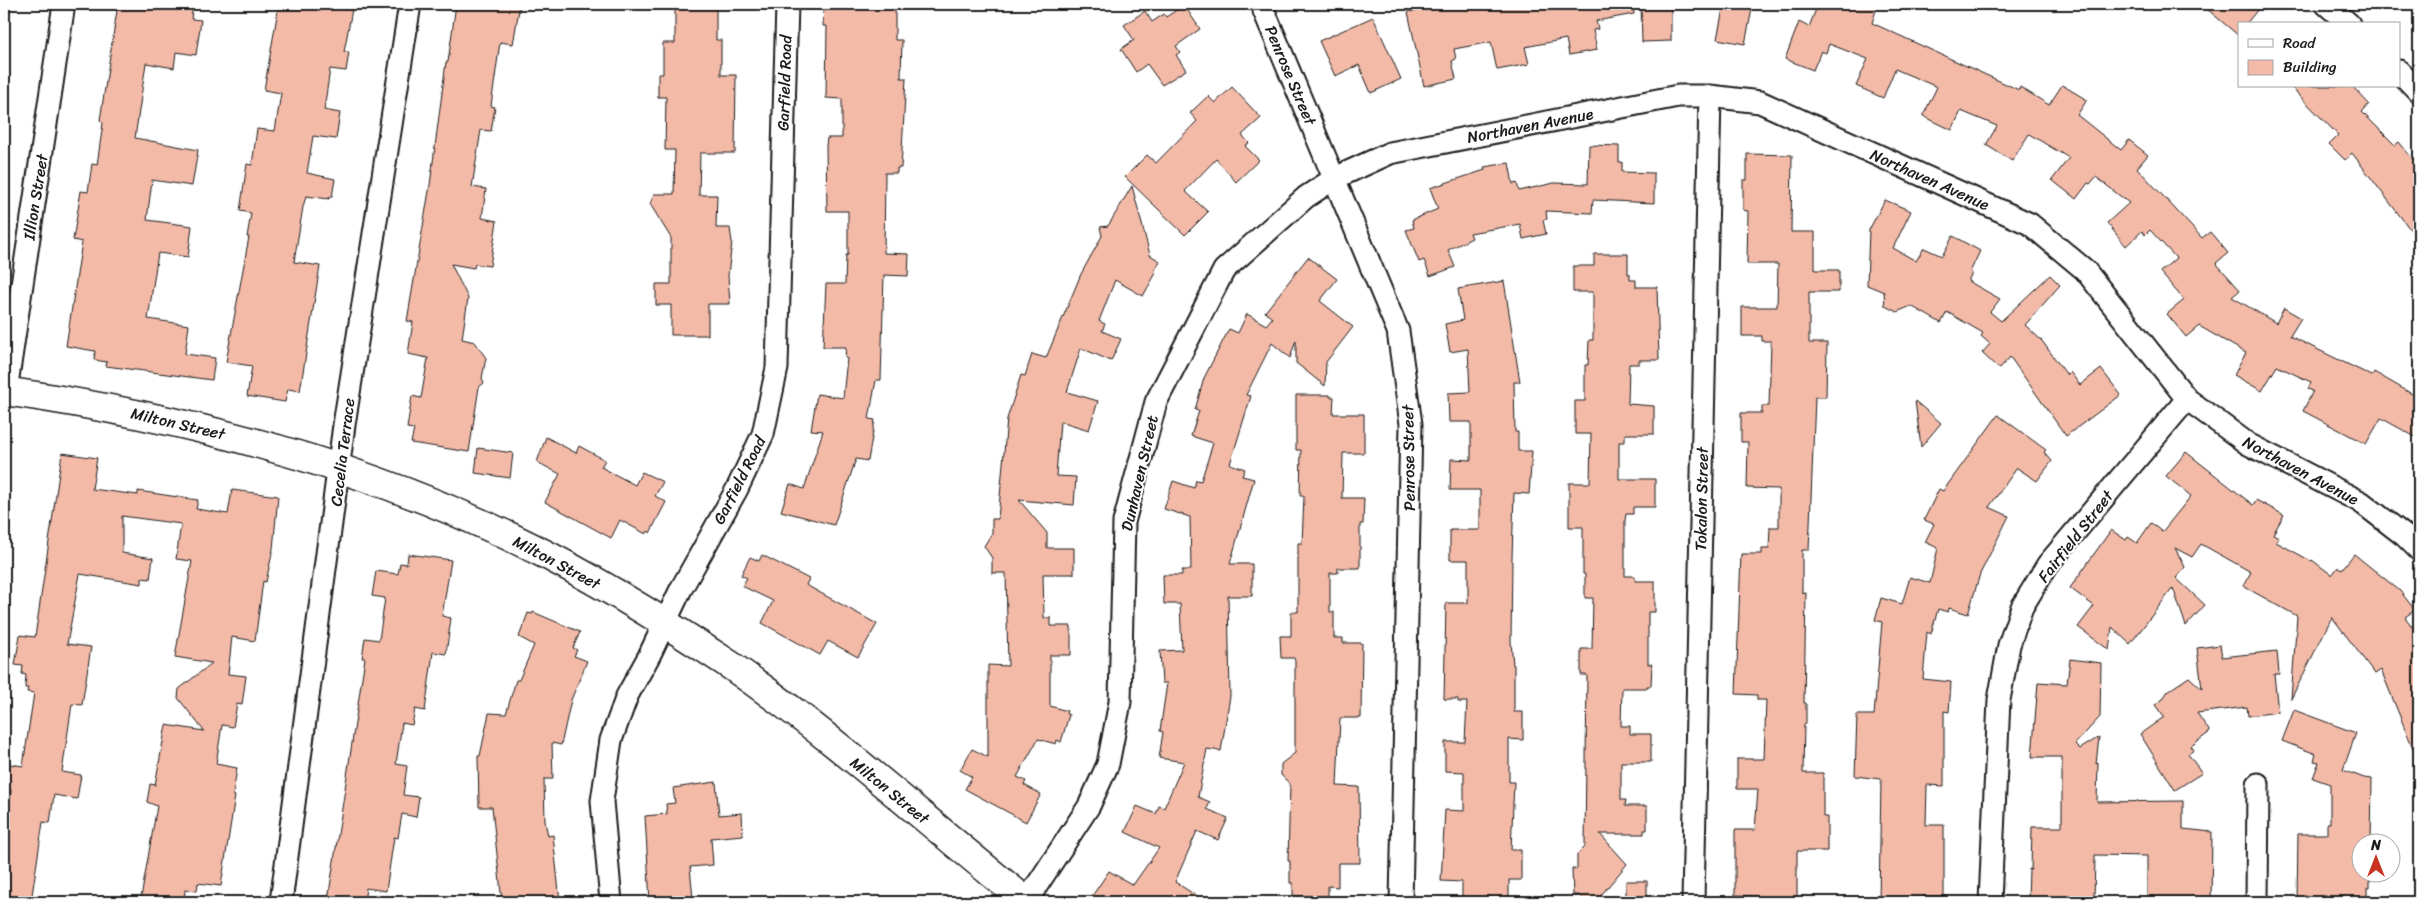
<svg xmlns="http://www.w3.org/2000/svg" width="2423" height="906" font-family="Sriracha,sans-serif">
<rect width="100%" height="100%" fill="#fff"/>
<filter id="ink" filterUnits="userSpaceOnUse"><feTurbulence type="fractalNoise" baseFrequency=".02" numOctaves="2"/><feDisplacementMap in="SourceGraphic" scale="10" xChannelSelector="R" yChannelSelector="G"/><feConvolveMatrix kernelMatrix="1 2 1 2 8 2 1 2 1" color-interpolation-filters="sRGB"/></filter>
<g filter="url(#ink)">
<path fill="#f3baa8" stroke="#1c1c1c" d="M118 4H193L191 19 201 20 196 55 176 52 174 68 146 63 135 138 198 150 192 186 152 180 147 220 192 226 188 257 158 253 148 319 189 325 185 354 215 358 212 380 106 366 107 362 94 360 95 351 66 346 82 242 73 240 81 191 88 192 92 164 97 165 103 123 100 120Z
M279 4H353L344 52H349L346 71 330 69 324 110 340 113 336 139 313 136 307 173 335 179 332 197H329V199L306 196 303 207 294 262 320 266 300 391 288 389 285 402 247 396 252 366 226 362 249 237H247L251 213 240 211 247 164 252 165 257 129 275 131 281 93 264 90Z
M456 4H520L513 44 500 42 491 106 495 107 491 131 481 130 472 187 486 189 482 218 497 221 490 266 475 264 474 268 451 264 468 298 462 339 475 342 486 358 482 378 484 383 479 387 469 452 411 443 414 429 407 428 412 396 421 398 428 358 408 354 413 322 407 321 430 185 446 62H448Z
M675 4H716V40H721V75H736L735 153H700L699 195H717L716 228H730L732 242 728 275 730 304H708V335H671V305H656V284H671V238L650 204 654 194H674L675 150H665L666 97H658V74H663V43H675Z
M824 4 895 5V40H902L901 78H906L901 168H897V173H885L884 253 909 254 908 276 884 275 881 380H876L869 419 875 420 868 461 856 459 834 525 781 511 790 484 804 489 823 431 811 430 817 394 843 398 847 358H845L846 347H823L826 284H845L846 255H848V211H827L826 146 827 138H842V99L826 98 827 26H823Z
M1449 4H1633L1634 14 1596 21 1598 29 1593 30 1597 50 1569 55 1566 39 1525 47 1529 64 1497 70 1491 42 1454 49 1456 59 1452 61 1456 79 1424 86 1408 12Z
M1641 4H1671V41L1642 42Z
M1724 4H1753L1745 44 1717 39Z
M1818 4H1878L1872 23 2019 90 2020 87 2049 105 2062 85 2087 100 2077 115 2121 150 2129 140 2148 155 2137 168 2202 238 2210 232 2228 253 2216 263 2240 290 2232 297 2276 323 2284 308 2301 318 2290 336 2372 376 2374 372 2419 398V439L2381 418 2366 444 2303 411 2313 391 2308 389 2311 382 2277 366 2262 391 2234 375 2246 353 2199 326 2186 337 2167 314 2184 300 2160 272 2176 258 2150 230 2145 235 2142 231 2126 246 2107 223 2129 203 2096 177 2090 184 2088 183 2076 199 2052 180 2069 158 2029 134 2012 161 1986 145 1997 126 1961 111 1952 130 1923 116 1937 87 1895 69 1883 98 1856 86 1868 59 1829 44 1826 53 1821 51 1813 70 1785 59 1799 22 1809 27Z
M2201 4H2262L2246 24H2239V36Z
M1184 5 1200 29 1176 46 1180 52 1176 55 1186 70 1162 85 1147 64 1136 72 1121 49 1134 40 1124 25 1145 11 1152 22 1164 14 1166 17Z
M1373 17 1401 79 1371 93 1359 65 1335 76 1319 41Z
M2290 86H2352L2369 104 2362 112 2395 145 2399 142 2419 167V241L2352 153 2345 160 2329 144 2338 135Z
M1232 87 1261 118 1242 135 1249 143 1245 146 1259 160 1236 182 1216 159 1185 191 1208 212 1185 235 1125 177 1147 155 1156 163 1197 121 1190 113 1208 96 1215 103Z
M1589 145 1619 146V162H1622V172L1654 173V203L1593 200 1592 213 1546 211 1547 219 1543 220 1546 234 1523 239 1520 224 1470 233 1472 238 1448 250 1455 267 1430 276 1424 260 1419 262 1406 230 1414 228 1412 220 1438 209 1430 188 1485 170 1484 167 1509 163 1513 184 1517 183 1519 191 1554 183 1588 184Z
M1747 154 1792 155 1791 232H1815V270H1839V292H1809V343H1827L1826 397H1815L1809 550H1802V592L1806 593 1804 703H1806V724H1804L1803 773H1823V817H1827V851H1797V902H1764L1757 901V896L1735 895V830H1755L1758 789H1737V759H1764L1766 700H1757V695L1736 694 1741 554H1762V549H1769L1770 527H1779V489L1747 488 1748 442H1741V413H1762V406H1769L1771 341H1762V336H1742V307H1777L1778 264H1747L1748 211 1743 210V180H1747Z
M1132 186 1150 255 1160 261 1154 272 1156 273 1143 296 1115 280 1099 321 1105 324 1102 331 1121 339 1111 361 1081 348 1067 392 1098 401 1089 430 1060 421 1056 476 1076 477 1074 505 1019 500 1047 533V548H1074V574H1043L1044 618H1051V626H1071V655H1050V706L1067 711 1066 714 1069 715 1061 742 1057 740 1056 744 1038 739 1017 777 1026 781 1024 785 1041 794 1026 822 965 789 972 777 960 770 972 749 988 757V665L1008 666 1006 573H992V558L984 546 992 533V519H998L1007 419 1021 375 1025 376 1032 354 1046 358 1081 274 1102 236 1100 227 1108 226Z
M1885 200 1911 211 1893 248 1916 261 1924 248 1942 256 1953 236 1980 251 1970 272 1972 273 1968 281 2000 299 1990 312 2001 321 2050 275 2060 285 2025 325 2042 341 2067 375 2070 372 2080 385 2101 369 2121 395 2066 436 2010 357 1999 369 1982 353 1990 344 1981 336 1983 333 1947 312 1941 323 1911 306 1897 312 1885 306 1884 292 1867 285 1869 230Z
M1594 254H1628V274H1630V280H1636V287H1657L1659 360H1639V364H1629L1628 404 1654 406V434H1625V442H1619V479H1655V507H1633V514H1626L1625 520V576H1635V581H1655V612H1648V664H1652L1651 686H1647V688H1622L1621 726H1630V734H1651V762H1621V800H1626L1625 806H1647V830H1644V834H1600L1627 864 1597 900H1584L1579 895H1573L1572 869H1577V854L1585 846 1587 675H1581V649H1592L1593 598H1585V574H1583V527H1569V483H1590L1591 434H1575V401H1585V365H1588L1589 340H1593V292H1573V266H1594Z
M1308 257 1337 279 1320 301 1353 327 1326 362 1325 386 1296 363V340L1290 358 1272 343 1246 395 1251 396 1230 464 1245 469 1242 476 1254 479 1230 564H1252V596H1228L1230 696 1221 751 1207 749 1198 797 1210 802 1207 809 1228 818 1218 840 1197 831 1175 882 1206 902H1088L1109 871 1133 885 1159 848 1125 832 1137 806 1156 814 1159 806 1164 808 1184 762 1159 758 1163 732 1160 731 1167 683H1162L1160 651 1182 650 1180 604H1164L1163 575H1182V570H1191L1190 517 1164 509 1173 481 1194 488 1196 480 1201 481 1213 443 1191 436 1199 411 1195 410 1204 378 1229 329 1238 333 1247 314 1266 325 1272 318 1265 312Z
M1504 281 1520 382H1514L1515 432H1518V451H1532L1529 494 1514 493 1512 558 1511 641 1513 665H1514V712H1523V740L1509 739V782H1514L1511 850H1521V880H1509V902H1462V882L1441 881 1445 810 1464 811V772L1445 771V742H1465L1467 702H1458V699H1444L1446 603H1468V560H1450V530H1480V490H1450L1451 459 1471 460V422H1449L1448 393 1470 392 1468 349 1450 352 1445 324 1463 320 1458 289Z
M1296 395H1330V397H1334L1333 414H1364V453H1343L1342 498H1364L1363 524H1360V568H1338V573H1330V612H1334V638H1343V643H1362L1361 718H1340L1337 786 1359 787 1360 863H1338V887L1328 886V896H1293V883H1290V861H1288L1290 784 1281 775V764L1295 753V661L1294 658H1281L1280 636H1291V612H1298V543H1302L1304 496H1300L1301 450H1296Z
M1915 401 1941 423 1921 447Z
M1998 415 2046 450 2044 452 2052 461 2037 481 2017 468 1989 507 2009 516 1980 574 1968 614 1949 608 1948 612 1938 609 1931 634 1927 632 1923 679 1951 682 1949 712 1944 711V786L1927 785 1926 825H1944V896H1923V902H1879L1881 779 1855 776 1857 715H1874L1882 622 1875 620 1881 598 1902 604 1910 577 1930 583 1938 548 1925 542 1934 524 1924 520 1939 489 1943 491Z
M546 437 576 453 579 446 605 460 601 467 635 485 642 472 663 482 655 496 666 502 650 533 648 531 646 534 620 520 611 538 545 502 560 474 537 462Z
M478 448 513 453 510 478 475 473Z
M2186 452 2253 505 2256 500 2284 515 2273 534 2279 537 2276 542 2311 561 2312 560 2332 575 2338 567 2342 569 2354 554 2400 591 2415 610 2405 617 2419 636V763L2381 670 2375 674 2332 617 2291 699 2297 616 2243 586 2251 572 2201 544 2192 557 2175 548 2185 567 2176 578 2205 605 2186 626 2173 588 2130 644 2112 627 2109 650 2078 627 2094 606 2070 588 2111 530 2126 540 2128 537 2137 543 2151 523 2162 532 2191 496 2166 476Z
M62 453 97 458 92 489 138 495V491L198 500 196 509 228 514 232 490 278 496 273 549 266 582 263 581 255 641 232 637 228 674 246 676 242 705 237 704 233 727 222 725 216 764 237 768 233 795 235 796 221 886 198 883 197 891 185 890 184 902 141 898 157 806 147 802 150 784 155 785 166 725 204 731 178 698 179 689 212 663 175 657 192 561 176 559 181 524 122 516V553L153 558 150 579 142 578V584L80 574 67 644 91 647 82 705 72 704 62 772 81 775 77 799 54 795 50 823 43 822 31 902H4V848L11 790 4 789V763L23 766 34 693 27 692 28 688H25L26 675 22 674 23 666 15 665 20 635 35 637Z
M408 554 451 560 442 616 451 618 446 654 433 652 425 711 415 709 412 725 402 723 396 764 407 766 403 795 419 797 416 817 402 814 398 838 394 837 386 891 366 888 364 902 328 900 365 658H362L365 638 379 640 385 598 372 596 376 571 398 574 400 563 407 564Z
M762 555 809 579 806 585 877 624 858 657 828 641 820 655 762 623 773 601 742 586 747 578 741 575 750 557 759 561Z
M533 612 580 632 573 648 577 650 574 656 587 661 571 700 561 745 552 743 553 779H544L545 821 548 836 553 835 560 902H502L492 807H479L478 756H480L489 713 506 714 516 680H519L534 645 519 637 528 613 532 614Z
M2220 645 2222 657 2277 651 2279 674H2274L2278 712 2248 716 2247 707 2197 713 2210 732 2191 746 2194 750 2188 754 2202 773 2175 790 2140 734 2164 717 2155 705 2162 700 2168 691 2189 677 2202 689 2197 648Z
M2070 659 2101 663 2100 717 2075 744 2080 749 2099 737 2096 764 2098 762 2097 802 2183 801V829L2212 832 2211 902H2147V856L2095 855 2094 902 2028 900 2029 869 2031 870 2032 827H2062V757H2032L2038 682 2067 684Z
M2294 710 2356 733 2343 770 2364 778 2372 779 2371 844H2360V874H2370V888H2367V902H2297L2298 834H2327V823H2330V784L2313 778 2319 762 2314 761 2316 754 2282 741Z
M716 782 719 815 742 813 743 835 711 838 713 865 690 867 693 899 650 902 645 816 667 814 666 804 675 803 673 788Z
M1626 881H1647V902H1626Z"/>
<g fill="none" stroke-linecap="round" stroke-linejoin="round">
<g stroke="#1c1c1c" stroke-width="25">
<path id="minor" d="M2326 4 2349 24
M1264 11 1398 331 1411 424 1401 902
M2399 71 2419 92
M6 391 64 4
M281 902 344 425 410 4
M611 902 602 801 611 740 627 696 649 656 681 589 737 489 763 434 777 368 787 4
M1026 902 1089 806 1108 764 1120 702 1124 522 1156 402 1224 270 1306 197 1335 178 1390 153 1678 96H1710L1760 102 2030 224 2085 270 2187 399 2248 444 2361 502 2405 536 2419 550
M1693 902 1710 96
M1990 902 1999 700 2009 645 2022 607 2048 564 2187 399
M2257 902 2258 784"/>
</g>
<g stroke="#1c1c1c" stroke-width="31">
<path id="secondary" d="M4 391C185 417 364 464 529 546 598 580 665 622 730 665 834 737 928 823 1027 902"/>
</g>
<use href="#minor" stroke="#fff" stroke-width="21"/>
<use href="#secondary" stroke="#fff" stroke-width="28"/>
</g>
</g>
<g text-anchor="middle" stroke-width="4" stroke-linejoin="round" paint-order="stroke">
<g font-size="16" fill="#1c1c1c" stroke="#fff">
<text transform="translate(1291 75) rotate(67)" y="6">Penrose Street</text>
<text transform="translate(784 83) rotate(-88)" y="6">Garfield Road</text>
<text transform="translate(1530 125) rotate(-11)" y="6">Northaven Avenue</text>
<text transform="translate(1930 179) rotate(24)" y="6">Northaven Avenue</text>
<text transform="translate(35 197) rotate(-81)" y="6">Illion Street</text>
<text transform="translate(178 423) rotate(13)" y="6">Milton Street</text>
<text transform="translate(342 452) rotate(-83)" y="6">Cecelia Terrace</text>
<text transform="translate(1408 458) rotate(-91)" y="6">Penrose Street</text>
<text transform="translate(2301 470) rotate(28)" y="6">Northaven Avenue</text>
<text transform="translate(1139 473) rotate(-77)" y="6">Dunhaven Street</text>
<text transform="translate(739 480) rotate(-63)" y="6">Garfield Road</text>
<text transform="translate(1701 499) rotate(-89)" y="6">Tokalon Street</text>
<text transform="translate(2075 536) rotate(-52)" y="6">Fairfield Street</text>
<text transform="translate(557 562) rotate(28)" y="6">Milton Street</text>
<text transform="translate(890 790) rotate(39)" y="6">Milton Street</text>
</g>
</g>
<rect width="2423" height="906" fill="none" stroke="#fff" stroke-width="20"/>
<rect x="10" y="10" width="2403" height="886" fill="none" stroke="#1c1c1c" stroke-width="2" filter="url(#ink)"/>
<rect x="2238" y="22" width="162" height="65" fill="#ffffff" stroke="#a4a4a4"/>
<rect x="2248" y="39" width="25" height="8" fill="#ffffff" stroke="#a4a4a4"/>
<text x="2283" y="48" font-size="15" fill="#1c1c1c">Road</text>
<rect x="2248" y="60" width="25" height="15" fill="#f3baa8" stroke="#a4a4a4"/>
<text x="2283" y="72" font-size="15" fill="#1c1c1c">Building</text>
<g transform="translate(2376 858)"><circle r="24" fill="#ffffff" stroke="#a4a4a4"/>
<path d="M0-4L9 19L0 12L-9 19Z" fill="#c8321e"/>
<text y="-8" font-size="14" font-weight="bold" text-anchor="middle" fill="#1c1c1c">N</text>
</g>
</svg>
